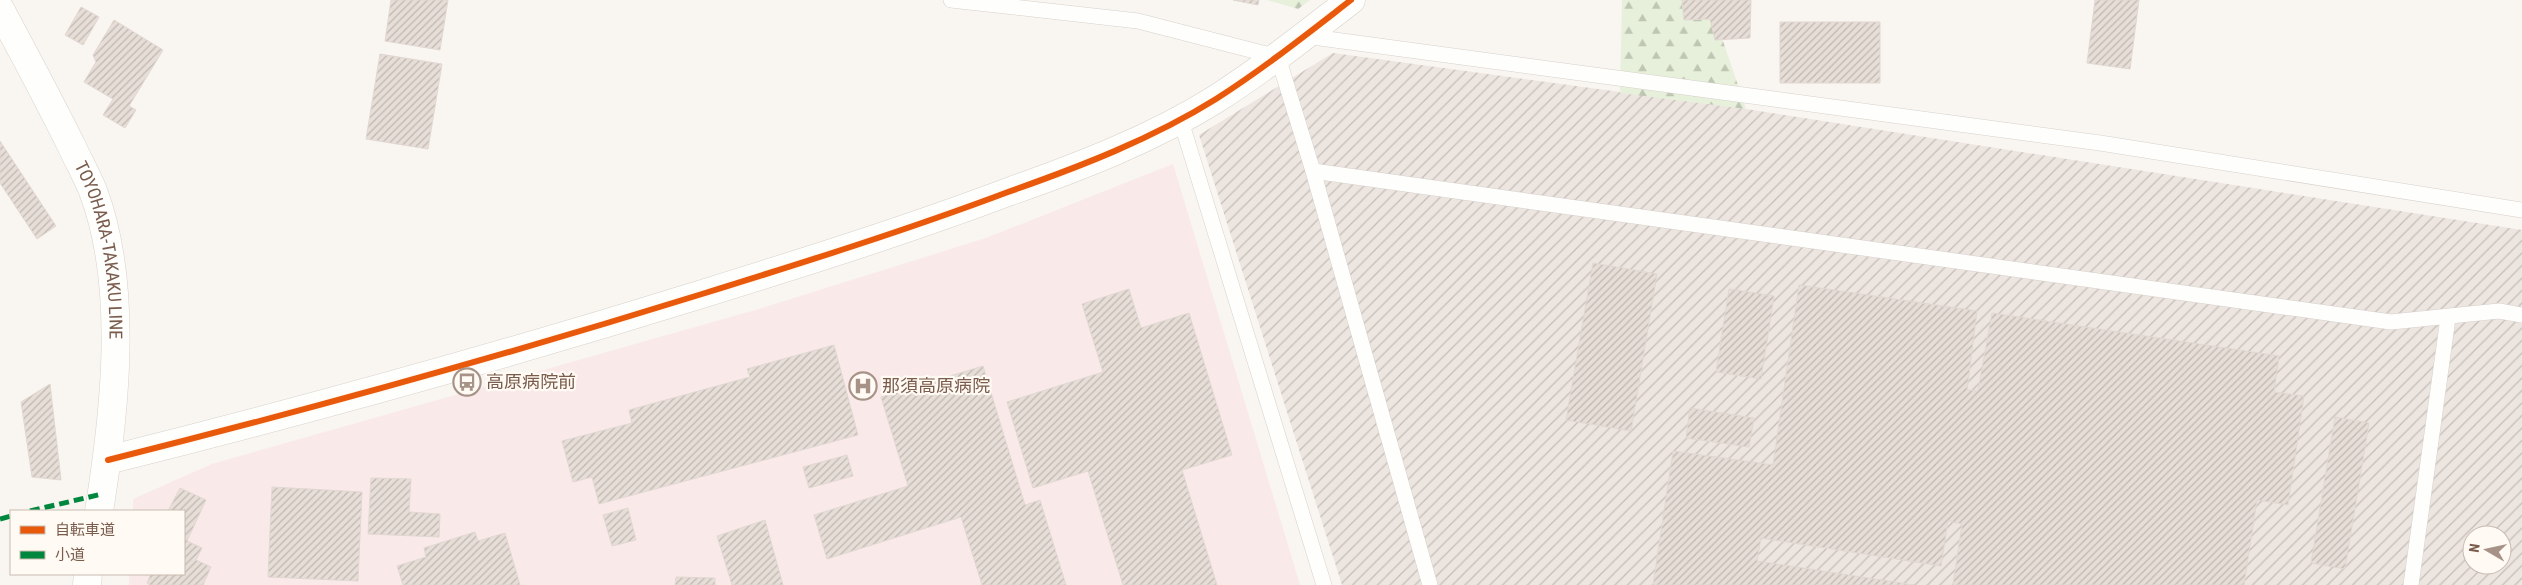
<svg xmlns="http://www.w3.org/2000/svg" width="2522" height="585" font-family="'Roboto Condensed','Noto Sans JP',sans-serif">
<defs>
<pattern id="industrial-furrows" width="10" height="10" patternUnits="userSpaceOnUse" patternTransform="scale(1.25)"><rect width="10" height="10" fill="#ede5e0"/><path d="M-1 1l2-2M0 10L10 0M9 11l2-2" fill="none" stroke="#c5bdb8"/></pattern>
<pattern id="forest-firs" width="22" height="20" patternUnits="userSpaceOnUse" patternTransform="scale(1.25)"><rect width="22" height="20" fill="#e7f0db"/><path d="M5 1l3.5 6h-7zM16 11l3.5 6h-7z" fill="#c0c6b4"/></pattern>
<pattern id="building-hatch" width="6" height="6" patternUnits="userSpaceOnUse" patternTransform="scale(1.25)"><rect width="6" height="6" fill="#e6ded7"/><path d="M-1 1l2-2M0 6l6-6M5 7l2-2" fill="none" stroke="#bfb7b1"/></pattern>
</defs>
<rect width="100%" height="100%" fill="#f9f5f0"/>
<path fill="url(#industrial-furrows)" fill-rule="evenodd" d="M1333 53 1746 109 2522 230V585H1342L1199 135ZM2472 535H2502V565H2472Z"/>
<path fill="#fae9e9" d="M1173 164 1300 585H129V574H184V511H133V499L212 464 759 309 986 238Z"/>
<path fill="url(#forest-firs)" d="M1267 0H1310L1298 9Z
M1622 0H1709L1746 109 1620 93Z"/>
<path fill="url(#building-hatch)" stroke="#e2d8d2" d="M391 0H448L440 50 385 41Z
M1233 0H1259L1258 5Z
M1682 0H1751L1750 38 1715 40 1710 19 1684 20Z
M2095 0H2139L2130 69 2087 63Z
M81 7 99 17 83 45 65 35Z
M114 20 163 50 129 106 136 110 125 128 103 115 113 99 84 82 96 62 93 55Z
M1780 22H1880V83H1780Z
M380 54 442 64 428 149 366 139Z
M0 141 56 226 37 239 0 183Z
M1593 263 1657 274 1631 431 1566 420Z
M1799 285 1977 311 1967 390 1978 391 1992 313 2279 356 2274 392 2304 396 2288 505 2257 500 2244 585H1953L1962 524 1948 521 1941 566 1761 538 1757 561 1914 585H1653L1673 451 1773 465Z
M1129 289 1141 328 1189 313 1232 455 1182 470 1217 585H1123L1088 471 1033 488 1007 402 1103 372 1082 304Z
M1729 289 1774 296 1761 379 1716 372Z
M834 345 858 435 599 504 592 477 573 482 562 441 632 423 629 410 750 377 747 369Z
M983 366 1025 505 1040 500 1066 585H982L961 517 827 559 814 515 908 486 881 397Z
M50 384 61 480 32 477 21 402Z
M1690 408 1754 418 1749 447 1686 438Z
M2335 417 2369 423 2345 569 2311 563Z
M847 455 853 476 809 488 803 467Z
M371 478 411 479 409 512 440 514 439 537 368 534Z
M272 487 362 492 358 581 268 577Z
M180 488 206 500 187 541 202 548 196 560 211 567 203 585H150L147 583 151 574H184V511H168Z
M628 508 636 540 612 546 603 515Z
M765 520 783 585H732L717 536Z
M475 532 478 541 505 533 520 585H403L397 566 426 557 424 548Z
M676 577 715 578V585H675Z"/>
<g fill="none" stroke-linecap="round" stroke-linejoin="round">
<g stroke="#d7d1cb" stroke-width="16">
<path id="service" d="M951 0 1138 21 1278 57 1313 171 2391 322 2499 311 2522 315
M1305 36 2100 143 2522 210
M1180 118 1324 585
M1313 171 1430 585
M2411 585 2448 318"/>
</g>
<g stroke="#d7d1cb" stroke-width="29">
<path id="minor" d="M108 460C308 410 506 355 702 294 805 262 907 230 1008 192 1079 167 1152 139 1216 99 1263 69 1307 34 1351 0"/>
</g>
<g stroke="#d9d2cb" stroke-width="29">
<g id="secondary">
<path id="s1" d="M0 9C24 54 49 100 72 147 79 162 87 176 93 191 129 286 115 413 99 511"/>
<path d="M87 585 88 574"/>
</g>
</g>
<use href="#service" stroke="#fefefd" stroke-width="15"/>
<use href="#minor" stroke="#fefefd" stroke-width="28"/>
<use href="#secondary" stroke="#fefefd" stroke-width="28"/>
<path stroke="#00873e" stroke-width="5" stroke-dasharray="10 5" stroke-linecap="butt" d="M30 511 102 494
M0 519 11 516"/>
<g stroke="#fffaf3" stroke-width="9">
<path id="cycleway" d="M108 460C308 410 506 355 702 294 805 262 907 230 1008 192 1079 167 1152 139 1216 99 1263 69 1307 34 1351 0"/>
</g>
<use href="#cycleway" stroke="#e8590c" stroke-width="6"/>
</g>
<defs>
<g id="bus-ring" transform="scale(1.4375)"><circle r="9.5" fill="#fffaf3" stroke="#a69286" stroke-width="1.5"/><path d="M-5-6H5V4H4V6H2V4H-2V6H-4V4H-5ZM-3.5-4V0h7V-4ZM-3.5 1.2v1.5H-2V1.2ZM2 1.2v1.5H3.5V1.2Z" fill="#a69286"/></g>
<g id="hospital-ring" transform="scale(1.4375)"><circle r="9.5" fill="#fffaf3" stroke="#a69286" stroke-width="1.5"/><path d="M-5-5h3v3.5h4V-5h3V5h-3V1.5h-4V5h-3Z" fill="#a69286"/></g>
</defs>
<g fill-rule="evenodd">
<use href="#bus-ring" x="467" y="382"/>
<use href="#hospital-ring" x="863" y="386"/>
</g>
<g text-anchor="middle" stroke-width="4.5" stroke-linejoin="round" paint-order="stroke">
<g font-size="18" fill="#7a5c4d" stroke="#fffaf3">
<text dy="6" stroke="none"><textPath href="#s1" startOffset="264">TOYOHARA-TAKAKU LINE</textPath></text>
</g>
<g font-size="18" fill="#7a5c4d" stroke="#fffaf3" text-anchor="start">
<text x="486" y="388">高原病院前</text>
<text x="882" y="392">那須高原病院</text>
</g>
</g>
<rect x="10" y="510" width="175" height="65" fill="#fffaf3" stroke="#cabbb1"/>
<rect x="20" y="526" width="25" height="8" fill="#e8590c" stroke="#cabbb1"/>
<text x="55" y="535" font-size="15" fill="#7a5c4d">自転車道</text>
<rect x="20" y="551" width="25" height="8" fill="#00873e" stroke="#cabbb1"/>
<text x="55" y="560" font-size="15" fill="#7a5c4d">小道</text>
<g transform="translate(2487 550) rotate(279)"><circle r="24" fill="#fffaf3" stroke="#cabbb1"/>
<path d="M0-4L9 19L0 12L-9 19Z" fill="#a69286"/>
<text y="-8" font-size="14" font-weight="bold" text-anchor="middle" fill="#7a5c4d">N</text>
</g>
</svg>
